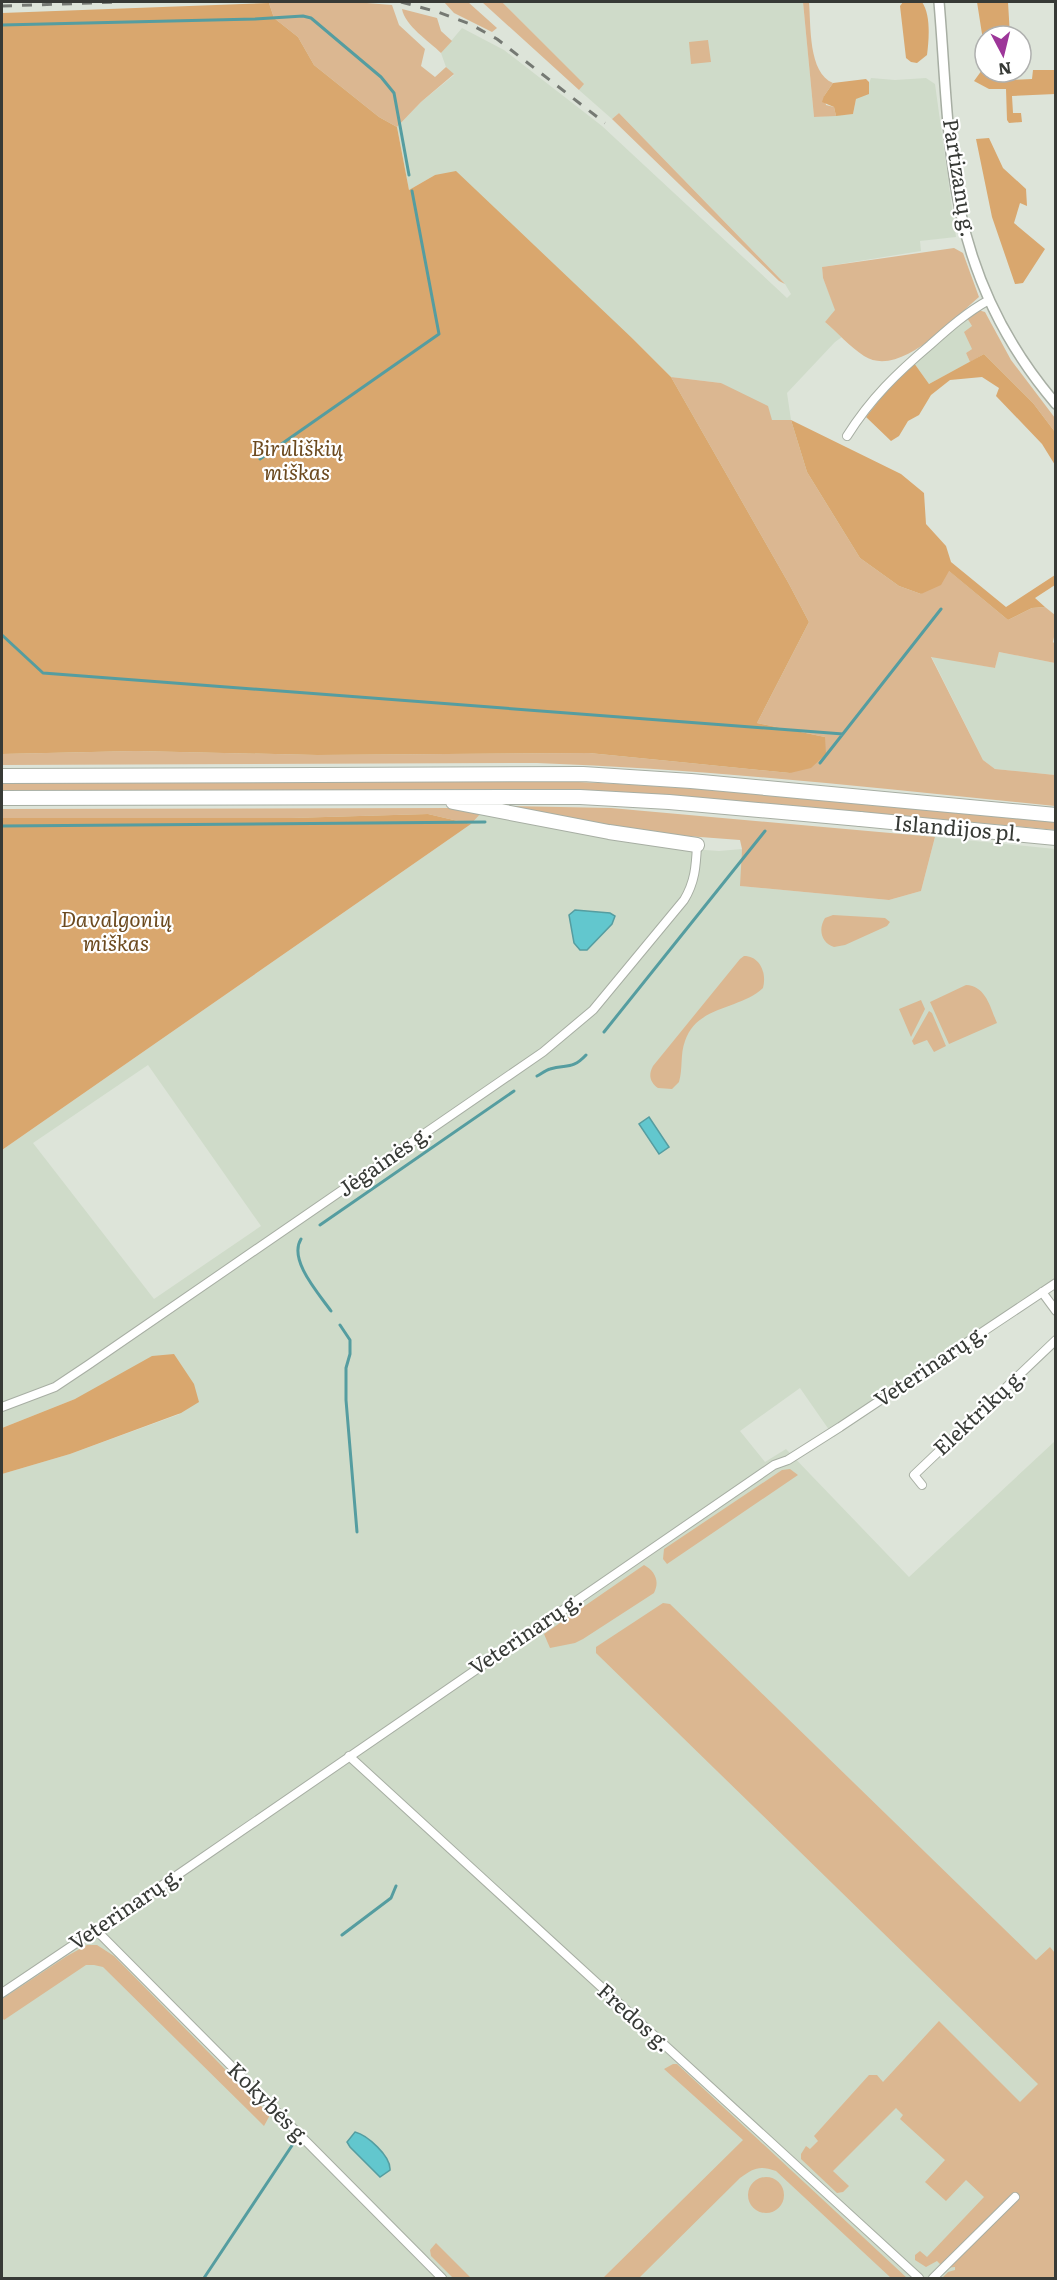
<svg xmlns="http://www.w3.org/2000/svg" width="1057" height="2280" font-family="Literata,serif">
<rect width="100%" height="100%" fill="#dde4d9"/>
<path fill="#cfdbc9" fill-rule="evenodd" d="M502 2H803L814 117 853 114 856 99 868 86 871 78 895 80 926 78 935 84 956 237 920 241 921 251 822 267 823 278 836 311 825 322 842 337 835 342 787 393 791 420H772L721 383 671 377 633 339 435 175 409 190 397 127 421 102 454 75 446 67 441 53 462 28 504 50 602 126 787 298 791 294 785 284 619 113 612 119 579 90 583 84Z
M967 318 972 326V349L966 353 970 362 929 384 914 363Z
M999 652 1055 663V775L995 769 983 760 931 656 995 668Z
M482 812 662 847 719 851 742 849 741 886 889 900 921 891 935 837 1055 849V1289L834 1437 800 1388 740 1431 765 1462 786 1449 909 1577 1055 1441V2278H2V1474L70 1454 180 1414 75 1399 2 1428V1150L471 824ZM148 1065 261 1226 154 1299 33 1143Z"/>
<path fill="#dbb791" d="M354 2 392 5 399 25 425 49 421 66 435 77 446 67 454 74 421 102 397 127 379 117 314 65 298 37 274 18 269 3Z
M444 2H468L497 28 492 32 454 13Z
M482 2H502L584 84 579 90Z
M803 2H809C811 25 808 73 833 83L824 96 826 105 834 107 836 116 814 117Z
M402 9 437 18 441 31 452 41 441 53C429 41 405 26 402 9Z
M708 40 711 62 691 64 689 42Z
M619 113 785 284 779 281 612 119Z
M954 248 963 253 979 297C953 319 900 379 864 356 850 347 837 332 825 322L835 310 823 278 822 267Z
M978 310 985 312 1011 360 1055 418V432L1033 403 984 354 970 362 966 353 972 349 964 332 972 326 967 318Z
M671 377 721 383 768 406 772 420H791L807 472 860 558 899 586 921 594 948 570 1008 620 1032 608 1045 607 1055 615V632L1053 642 1055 644V663L999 652 995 668 931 657 983 760 995 769 1055 775V806C883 789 710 769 537 763L2 765V754L136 751 317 755 589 753 790 773 825 737 757 723 809 622 789 584Z
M517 780C697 784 876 805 1055 822L1056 830 774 804 619 792 539 789 436 791 2 792V781Z
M503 806 611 808 935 837 921 891 889 900 740 886 742 849 740 840 687 836 667 838Z
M453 808 482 812 471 824 428 814 291 818H2V809Z
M833 915 885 918 890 922 887 926 845 945 834 947C821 943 818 929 825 918Z
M744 956C760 956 767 973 763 988 740 1010 697 1005 685 1041 680 1054 683 1069 679 1082L672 1089 658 1088C650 1082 648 1075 653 1066L740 959Z
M966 985C986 986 990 1007 997 1023L949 1044 930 1002Z
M921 1000 925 1009 911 1037 899 1009Z
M929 1011 932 1013 946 1046 934 1052 927 1040 914 1045 912 1041Z
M790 1469 798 1475 667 1564 663 1559 664 1549 782 1470Z
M644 1565C655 1571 660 1581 654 1593L583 1639 575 1643 550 1648 544 1634Z
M663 1603 670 1604 1036 1960 1050 1947 1055 1953V2278H942L948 2272 955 2270V2267L944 2268 937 2261 926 2267 915 2260V2255L920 2251 927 2257 984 2197 966 2180 946 2201 925 2182 945 2160 900 2119 903 2115 896 2108 833 2171 849 2186 843 2192 837 2193 801 2159V2154L806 2146 810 2149 818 2141 814 2136 869 2075H877L883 2082 939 2021 1020 2102 1038 2084 596 1653V1647Z
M87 1945H97L114 1956 270 2115 264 2126 103 1967 94 1965H86L4 2020 2 2017V1999L67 1956Z
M673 2064H677L907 2278H891L776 2171C759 2165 754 2168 740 2178L639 2278H603L743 2140 664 2069Z
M748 2195a18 18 0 1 1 36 0a18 18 0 1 1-36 0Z
M436 2243 471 2278H453L431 2256 430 2250Z"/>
<path fill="#d9a76e" d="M903 2H922C931 15 929 39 927 55L917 63 911 62 906 58 900 6Z
M977 2H1008L1010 36H985V53Z
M269 3 274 18 298 37 314 65 379 117 397 127 409 190 435 175 456 171 633 339 671 377 789 584 809 622 757 723 825 737 826 754 811 768 790 773 589 753 317 755 136 751 2 754V13Z
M985 55V72H1011V80L1032 79 1033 70H1055V94L1012 96 1013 113H1021L1022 122 1009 123 1007 120 1006 89H989L974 81 982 70Z
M866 79 869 82V94L856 99 853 114 836 116 834 107 822 102 824 96 833 83Z
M989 138 1003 168 1026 189 1027 206 1020 203 1014 223 1045 249 1023 283 1015 284 992 217 976 139Z
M984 354 1033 403 1055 432V465L1042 444 996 396 999 388 982 377 950 380 931 395 919 415 908 421 899 436 891 441 866 417 891 385 914 363 929 384Z
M791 420 901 474 924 493 926 524 946 546 951 562 1006 607 1055 575V585L1035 598 1045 607 1032 608 1008 620 949 571 941 585 921 594 899 586 860 558 807 472Z
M428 814 471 824 2 1150V818H291Z
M174 1354 194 1384 199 1402 181 1413 70 1454 2 1474V1428L75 1399 152 1356Z"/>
<path fill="#62c7ce" stroke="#559da0" stroke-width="1.5" d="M575 910 610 913 615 916 612 924 587 950H580L574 943 569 915Z
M649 1117 669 1147 659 1154 639 1124Z
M355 2132C367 2135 391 2156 390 2170L380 2177 350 2147 347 2142Z"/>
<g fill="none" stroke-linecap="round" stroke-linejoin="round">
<path stroke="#559da0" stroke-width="3" d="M2 25 255 19 303 16 311 18 381 77 394 93 409 175
M260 459 439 334 412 191
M2 635 43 673 843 734
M820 763 941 609
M2 826 485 822
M604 1032 765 831
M537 1076C541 1074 546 1070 550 1069 567 1064 572 1070 586 1055
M320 1225 514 1091
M301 1239C288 1260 319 1294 331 1311
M340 1325 350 1340V1354L346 1368V1400L357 1532
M342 1935 391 1898 396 1886
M204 2278 293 2144"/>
<g stroke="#a7aea3" stroke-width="10">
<path id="minor" d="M847 436C871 398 897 373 930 345 949 328 967 312 989 300
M1042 1292 1056 1311
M2 1407 55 1387 88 1365 543 1052 593 1010 684 900C695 882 696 866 697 845
M922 1485 914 1475 1056 1340
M349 1756 919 2278
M96 1930 442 2278
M2 1993 173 1878 774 1465 788 1460 840 1427 1056 1283
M933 2278 1015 2197"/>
</g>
<g stroke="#a7aea3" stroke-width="12">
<path id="tertiary" d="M939 2C945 70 946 142 960 210 975 281 1008 348 1056 404"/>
</g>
<g stroke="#a7aea3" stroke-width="16">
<path id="trunk" d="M860 819 1056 838"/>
</g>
<g stroke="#a7aea3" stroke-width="16">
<path id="motorway" d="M2 776 583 774 691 781 1056 815
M2 798 580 797 669 802 860 819
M453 802 609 832 697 845"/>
</g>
<use href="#minor" stroke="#fff" stroke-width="8"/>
<use href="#tertiary" stroke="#fff" stroke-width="9"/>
<use href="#trunk" stroke="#fff" stroke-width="14"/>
<use href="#motorway" stroke="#fff" stroke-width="14"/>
<path stroke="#757973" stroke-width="3" stroke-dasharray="10 10" stroke-linecap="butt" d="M401 2 438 12 470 24 497 39 605 123
M2 6 120 2"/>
</g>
<g text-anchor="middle" stroke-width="4.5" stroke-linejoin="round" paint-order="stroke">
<g font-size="21" fill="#373a36" stroke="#fff">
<text transform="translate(959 178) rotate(81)" y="7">Partizanų g.</text>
<text transform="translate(958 829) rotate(5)" y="7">Islandijos pl.</text>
<text transform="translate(385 1161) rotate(-35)" y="7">Jėgainės g.</text>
<text transform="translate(931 1366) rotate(-34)" y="7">Veterinarų g.</text>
<text transform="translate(980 1412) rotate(-43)" y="7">Elektrikų g.</text>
<text transform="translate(526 1634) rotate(-34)" y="7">Veterinarų g.</text>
<text transform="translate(126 1909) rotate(-34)" y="7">Veterinarų g.</text>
<text transform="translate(634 2018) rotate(42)" y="7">Fredos g.</text>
<text transform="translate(269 2104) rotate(45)" y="7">Kokybės g.</text>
</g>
<g font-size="21" font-style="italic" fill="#6c4a1f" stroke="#fff">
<text x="297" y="456">Biruliškių<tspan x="297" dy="24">miškas</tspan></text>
<text x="116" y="927">Davalgonių<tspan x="116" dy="24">miškas</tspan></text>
</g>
</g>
<rect width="1057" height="2280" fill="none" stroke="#373a36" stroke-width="6"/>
<g transform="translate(1003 54) rotate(173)"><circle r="28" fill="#ffffff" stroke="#afb0af" stroke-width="1.5"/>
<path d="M0-4.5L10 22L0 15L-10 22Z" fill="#9d3699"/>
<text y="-9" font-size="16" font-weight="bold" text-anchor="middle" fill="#373a36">N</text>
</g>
</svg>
